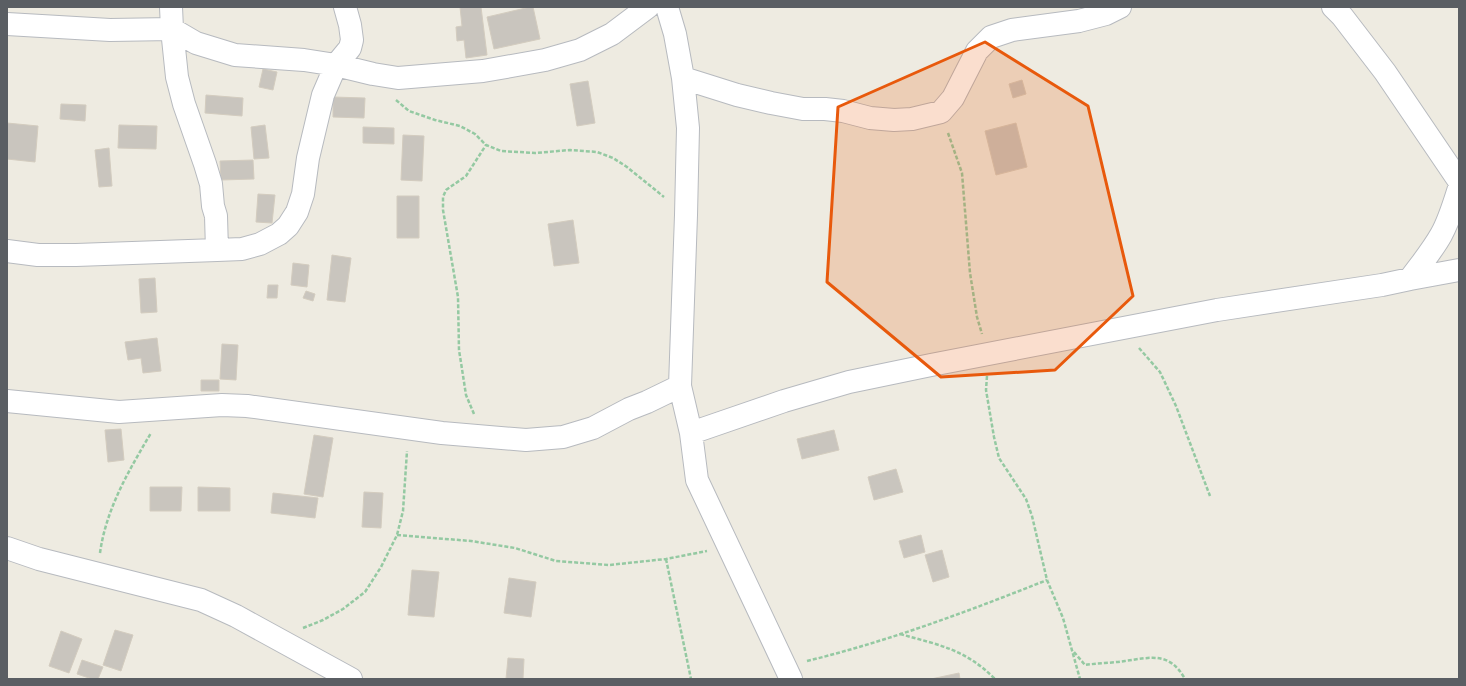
<svg xmlns="http://www.w3.org/2000/svg" width="1466" height="686" font-family="'Golos Text',sans-serif">
<rect width="100%" height="100%" fill="#eeebe1"/>
<path fill="#c9c5be" stroke="#d3ccbf" d="M460 7H481L487 55 466 58 464 40 457 41 456 27 462 26Z
M530 7H533L540 39 494 49 487 17Z
M263 69 277 72 273 90 259 87Z
M1022 80 1026 94 1013 98 1009 84Z
M588 81 595 123 577 126 570 84Z
M206 95 243 98 242 116 205 113Z
M333 97 365 98 364 118 333 117Z
M61 104 86 105 85 121 60 119Z
M7 123 38 126 35 162 7 159Z
M1016 123 1027 167 996 175 985 131Z
M119 125 157 126 156 149 118 148Z
M265 125 269 158 254 159 251 127Z
M363 127 394 128V144L363 143Z
M403 135 424 136 422 181 401 180Z
M109 148 112 186 99 187 95 150Z
M253 160 254 179 221 180 220 161Z
M258 194 275 195 272 223 256 222Z
M397 196H419V238H397Z
M573 220 579 263 554 266 548 224Z
M332 255 351 258 345 302 327 300Z
M293 263 309 265 307 287 291 285Z
M155 278 157 312 141 313 139 279Z
M268 285H278L277 298H267Z
M306 291 315 294 313 301 303 298Z
M157 338 161 371 143 373 141 358 128 360 125 342Z
M222 344 238 345 236 380 220 379Z
M201 380H219V391H201Z
M121 429 124 460 108 462 105 430Z
M834 430 839 450 802 459 797 439Z
M314 435 333 438 323 497 304 494Z
M896 469 903 492 874 500 868 477Z
M150 487H182L181 511H150Z
M198 487 230 488V511H198Z
M364 492 383 493 381 528 362 527Z
M273 493 318 498 315 518 271 513Z
M921 535 925 552 904 558 899 541Z
M942 550 949 577 933 582 925 555Z
M412 570 439 572 434 617 408 615Z
M509 578 536 582 531 617 504 613Z
M115 630 133 635 121 671 103 665Z
M61 631 82 639 69 673 49 666Z
M508 658 524 659 523 679H506Z
M82 660 103 667 98 679H92L77 674Z
M959 673 960 679H931Z"/>
<g fill="none" stroke-linecap="round" stroke-linejoin="round">
<g stroke="#b7babf" stroke-width="24">
<path id="minor" d="M171 7 172 29 177 77 184 104 205 164 211 184 213 206 216 216 217 250
M667 7 675 34 683 78 688 128 686 215 680 386 691 433 697 480 791 679
M1333 7 1342 16 1385 72 1459 181
M7 24 110 30 172 29 196 43 235 55 304 60 336 65 373 74 398 78 483 71 545 60 580 50 612 34 648 7
M683 78 737 95 771 103 803 109H825L843 111 870 118 894 120 912 119 941 112 953 98 977 51 991 37 1012 30 1079 21 1106 14 1120 7
M7 251 38 255H76L217 250 242 249 260 244 279 234 288 226 297 212 303 194 308 158 323 95 336 65 350 48 352 40 350 25 345 7
M1410 279C1421 264 1432 251 1441 235 1449 221 1454 204 1459 188
M7 401 119 412 222 405 247 406 442 433 526 440 563 437 593 428 629 409 647 402 680 386
M691 433 784 401 849 382 931 365 1217 310 1382 285 1410 279 1459 270
M7 548 39 559 201 600 236 616 351 679"/>
</g>
<path stroke="#94c9a2" stroke-width="2.5" stroke-dasharray="4 2" stroke-linecap="butt" d="M396 100 409 111 435 120 460 126 475 134 486 145 501 151 535 153 570 150 597 152 613 158 627 167 664 197
M948 133 962 173 970 273 977 317 982 334
M1139 348 1160 372 1176 406 1210 496
M987 376 986 390 994 437 999 458 1026 499 1032 516 1047 580 1063 618 1080 679
M474 414 466 395 462 369 459 350 458 297 443 210V197L446 190 466 176 486 145
M397 535 471 541 515 548 556 561 609 565 666 559 707 551
M100 553C106 509 129 470 151 433
M666 559 691 679
M303 628 323 620 343 609 365 592 381 567 397 535 403 511 407 451
M900 634C939 645 965 649 995 679
M1074 652 1085 665C1098 663 1112 663 1125 661 1152 657 1170 652 1185 679
M807 661C889 641 969 611 1047 580"/>
<use href="#minor" stroke="#fff" stroke-width="22"/>
</g>
<path fill="#e8590c" fill-opacity="0.2" stroke="#e8590c" stroke-width="3" stroke-linejoin="round" d="M985 42 1088 106 1133 296 1055 370 941 377 827 282 838 107Z"/>
<rect width="1466" height="686" fill="none" stroke="#5a5e63" stroke-width="16"/>
</svg>
